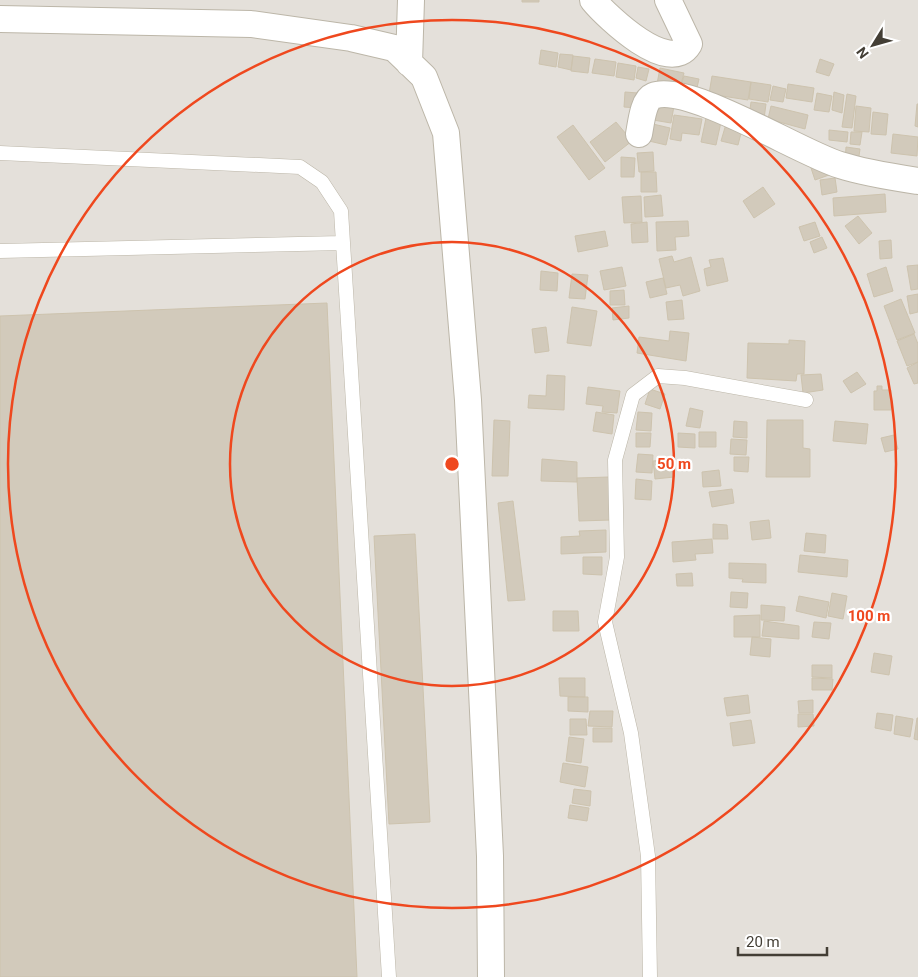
<svg xmlns="http://www.w3.org/2000/svg" width="918" height="977" font-family="Roboto,sans-serif">
<rect width="100%" height="100%" fill="#f1eee5"/>
<path fill="#e4e0da" d="M0 0H918V977H0Z"/>
<path fill="#d2cabb" stroke="#cdc3ae" d="M522 0H539V2H522Z
M541 50 558 53 556 67 539 64Z
M560 54 573 55 571 70 558 67Z
M573 56 590 58 588 73 571 71Z
M595 59 616 62 614 76 592 73Z
M820 59 834 64 829 76 816 72Z
M618 63 636 66 634 80 616 77Z
M638 67 649 69 646 81 636 78Z
M660 68 684 73 680 88 657 84Z
M684 76 699 79 696 92 680 89Z
M712 76 751 82 748 100 709 94Z
M751 82 771 85 768 102 749 99Z
M788 84 814 88 812 102 786 98Z
M773 86 786 89 783 102 770 100Z
M625 92 638 93 637 108 624 107Z
M834 92 844 95 842 113 832 110Z
M817 93 832 96 829 112 814 110Z
M847 94 856 96 852 128 842 127Z
M751 102 766 104 764 119 749 117Z
M656 103 674 106 671 123 653 120Z
M917 104H918V127L915 126Z
M771 106 808 115 805 129 768 119Z
M856 106 871 108 869 132 854 131Z
M873 112 888 114 886 135 871 134Z
M674 115 702 119 699 135 682 133 681 141 670 139Z
M706 118 721 122 716 145 701 142Z
M616 122 632 141 605 162 590 142Z
M653 124 670 128 666 145 649 141Z
M726 124 742 129 738 145 721 141Z
M573 125 605 168 589 180 557 137Z
M829 130 848 132 847 142 829 140Z
M851 132H862L860 145 850 144Z
M893 134 918 137 917 156 891 153Z
M846 147 860 149 858 163 845 162Z
M653 152 654 171 639 172 637 153Z
M621 157 635 158 634 177H621Z
M826 163 829 175 815 180 811 168Z
M641 172H656L657 192H641Z
M835 178 837 192 822 195 820 180Z
M763 187 775 204 754 218 743 201Z
M885 194 886 212 834 216 833 198Z
M661 195 663 216 645 217 644 197Z
M641 196 642 222 624 223 622 197Z
M858 216 872 233 859 244 845 226Z
M688 221 689 236 675 237 676 250 657 251 656 222Z
M647 222 648 242 632 243 631 224Z
M815 222 820 236 804 241 799 227Z
M605 231 608 246 578 252 575 236Z
M822 237 827 248 814 253 810 242Z
M891 240 892 258 880 259 879 241Z
M672 256 674 262 691 257 700 291 683 296 680 285 666 288 659 259Z
M723 258 728 281 707 286 704 269 711 267 709 260Z
M918 265V289L911 290 907 266Z
M622 267 626 286 604 290 600 271Z
M886 267 893 291 874 297 867 274Z
M541 271 558 273 557 291 540 290Z
M572 274 588 275 585 299 569 298Z
M663 278 667 294 650 298 646 282Z
M624 290 625 305H610V291Z
M918 294V312L910 314 907 296Z
M901 299 915 333 897 340 884 306Z
M682 300 684 319 668 320 666 302Z
M327 303 357 977H0V316Z
M629 306V318L613 320 612 308Z
M572 307 597 311 591 346 567 343Z
M546 327 549 351 535 353 532 329Z
M670 331 689 333 686 361 637 353 639 337 669 341Z
M914 334 918 344V362L907 366 897 341Z
M789 340 805 341 804 374H797L796 381 747 378 748 343 789 344Z
M918 362V383L914 384 907 368Z
M857 372 866 384 851 393 843 381Z
M821 374 823 390 803 393 801 375Z
M547 375 565 376 564 410 528 408 529 395 546 396Z
M877 386H882V390H891V410H874V391H877Z
M588 387 620 391 617 413 602 412 603 406 586 404Z
M650 389 665 394 660 409 645 404Z
M690 408 703 411 700 428 686 426Z
M596 412 614 415 612 434 593 431Z
M638 412 652 413 651 431 636 430Z
M494 420 510 421 508 476H492Z
M767 420H803V448L810 449V477H766Z
M734 421 747 422V438L733 437Z
M835 421 868 424 866 444 833 441Z
M699 432H716V447H699Z
M636 433H651L650 447H636Z
M678 433 695 434V448L678 447Z
M894 435 898 449 885 452 881 438Z
M731 439 747 440 746 455 730 454Z
M638 454 653 455 652 473 636 472Z
M734 457H749L748 472 734 471Z
M542 459 577 462V482L541 481Z
M672 459 674 477 655 479 653 461Z
M719 470 721 486 703 487 702 472Z
M609 477 611 520 579 521 577 478Z
M636 479 652 481 651 500 635 499Z
M732 489 734 503 712 507 709 492Z
M513 501 525 600 508 601 498 503Z
M769 520 771 538 752 540 750 522Z
M713 524 727 525 728 539H713Z
M606 530V552L561 554V537L580 536 579 531Z
M806 533 826 535 825 553 804 551Z
M415 534 430 822 389 824 374 536Z
M712 539 713 553 695 554 696 560 673 562 672 542Z
M800 555 848 560 847 577 798 572Z
M583 557H602V575L583 574Z
M729 563 766 564V583L742 582 743 579 729 578Z
M692 573 693 586H677L676 574Z
M731 592 748 593 747 608 730 607Z
M832 593 847 596 843 619 828 616Z
M799 596 829 602 826 618 796 611Z
M761 605 785 607 784 621 761 620Z
M553 611H578L579 631H553Z
M760 615V637H734V616Z
M764 621 799 626V639L762 636Z
M814 622 831 623 829 639 812 637Z
M752 637 771 639 770 657 750 655Z
M874 653 892 656 889 675 871 672Z
M812 665H832V678L812 677Z
M559 678H585V697L560 696Z
M812 678 833 679 832 690H812Z
M748 695 750 713 727 716 724 698Z
M568 697H588V712L568 711Z
M813 700V713H799L798 701Z
M590 711H613L612 727 588 726Z
M877 713 893 715 891 731 875 728Z
M798 714H813L814 726 798 727Z
M896 716 913 719 910 737 894 734Z
M917 718H918V740L914 739Z
M570 719H586L587 735H570Z
M751 720 755 743 733 746 730 723Z
M593 728H612V742H593Z
M569 737 584 739 581 763 566 761Z
M563 763 588 767 585 787 560 782Z
M574 789 591 791 590 806 572 803Z
M570 805 589 808 587 821 568 818Z"/>
<g fill="none" stroke-linecap="round" stroke-linejoin="round">
<g stroke="#bcb6a8" stroke-width="15">
<path id="lane" d="M0 153 300 167 322 182 341 211 389 977
M0 251 342 243
M650 977 648 856 631 733 605 622 617 557 615 460 633 395 658 376 685 378 806 400"/>
</g>
<g stroke="#bcb6a8" stroke-width="28">
<path id="street" d="M593 0C607 17 670 77 689 44L668 0
M0 19 251 24 351 38 394 48 424 77 446 133 468 400 490 856 491 977
M409 63 411 0
M639 134C641 124 643 100 653 96 688 82 800 153 840 165 865 173 892 177 918 181"/>
</g>
<use href="#lane" stroke="#fff" stroke-width="14"/>
<use href="#street" stroke="#fff" stroke-width="26"/>
</g>
<g fill="none" stroke="#ef481e" stroke-width="2.5">
<circle cx="452" cy="464" r="222"/>
<circle cx="452" cy="464" r="444"/>
</g>
<circle cx="452" cy="464" r="8" fill="#ef481e" stroke="#fff" stroke-width="2.5"/>
<g font-size="15" text-anchor="middle" font-weight="bold" fill="#ef481e" stroke="#fff" stroke-width="4.5" stroke-linejoin="round" paint-order="stroke">
<text x="674" y="469">50 m</text>
<text x="869" y="621">100 m</text>
</g>
<g transform="translate(873 45) rotate(233)" stroke="#ffffff" stroke-width="4" paint-order="stroke">
<path d="M0-4L9 19L0 12L-9 19Z" fill="#433e35"/>
<text y="-8" font-size="14" font-weight="bold" text-anchor="middle" fill="#433e35">N</text>
</g>
<path d="M738 947v8h89v-8" fill="none" stroke="#433e35" stroke-width="2.5"/>
<text x="746" y="947" font-size="15" fill="#433e35" stroke="#ffffff" stroke-width="4" paint-order="stroke">20 m</text>
</svg>
